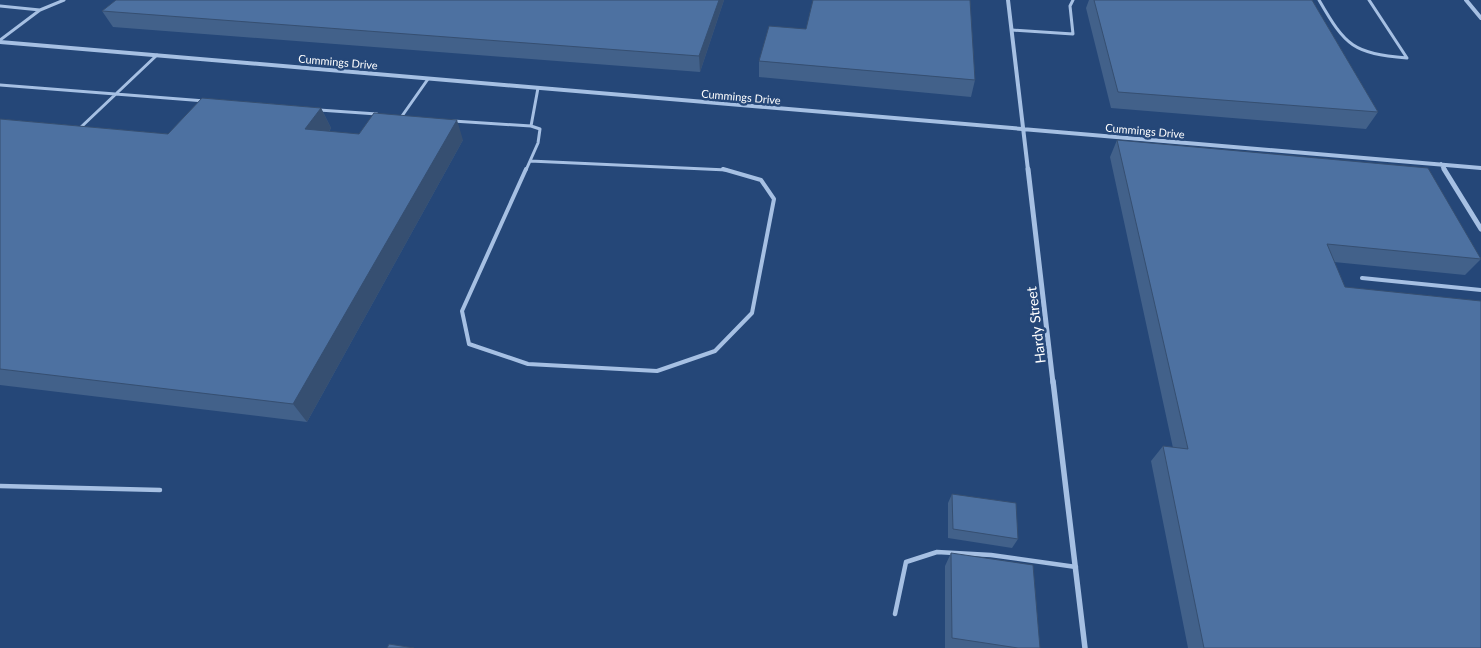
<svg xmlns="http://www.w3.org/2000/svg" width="1481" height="648" font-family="Lato,sans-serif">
<rect width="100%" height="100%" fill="#254778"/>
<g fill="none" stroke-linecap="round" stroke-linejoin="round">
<path stroke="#a6c0e3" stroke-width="3" d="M1319 0C1346 47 1353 53 1407 58L1369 0
M0 6 40 10
M1012 30 1073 34 1070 6 1073 0
M0 40 40 10 64 0
M0 85 205 101
M319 110 377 114
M402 116 428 79
M453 121 531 126 540 129 538 143 530 161
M531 126 538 88
M80 128 157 55
M530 161 727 170
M526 170 530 161"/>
<path stroke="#a6c0e3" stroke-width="4" d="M526 169 462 311 469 344 528 364 657 371 715 351 752 313 774 199 761 180 723 169
M1362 278 1481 290"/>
<path stroke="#a6c0e3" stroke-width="4.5" d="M0 486 160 490
M895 614 906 562 937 552 991 555 1076 567"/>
<path stroke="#a6c0e3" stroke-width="4" d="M1008 0 1028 170
M1466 0 1481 18
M0 42 1481 168
M1441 164 1445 170"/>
<path stroke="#a6c0e3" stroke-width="5" d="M1028 169 1053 383
M1444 169 1481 229"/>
<path stroke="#a6c0e3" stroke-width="5.5" d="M1053 381 1085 648"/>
</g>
<path fill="#42618a" d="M724 0 700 72 113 27 102 11Z
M1089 0H1312L1378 112 1366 129 1111 108 1086 8Z
M759 61 975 80 971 97 759 77Z
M321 108 331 128 329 132 359 134 463 140 307 422 0 385V119L168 134Z
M1117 140 1481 258V259L1465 275 1334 262 1481 648H1188L1151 461 1163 446 1173 448 1110 157Z
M952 494 1018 539 1012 548 948 538V503Z
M951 553 1040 648H945V566Z"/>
<path fill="#364f71" d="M719 0H724L700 72 699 56Z
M321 108 331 128 316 150 305 129Z
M457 120 463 140 307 422 293 404Z"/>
<path fill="#4d71a1" stroke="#364f71" d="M116 0H719L699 56 102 11Z
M813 0H970L975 80 759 61 769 26 806 29Z
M1094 0H1312L1378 112 1118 92Z
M202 98 321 108 305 129 359 134 374 113 457 120 293 404 0 369V119L168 134Z
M1117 140 1428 168 1481 259 1327 244 1345 287 1481 301V648H1204L1163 446 1188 449Z
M952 494 1016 503 1018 539 953 529Z
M951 553 1033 565 1040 648H1018L952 638Z
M389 644 414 648H387Z"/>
<g text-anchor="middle" stroke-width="5" stroke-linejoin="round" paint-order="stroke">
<g font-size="11" fill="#fff" stroke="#254778">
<text transform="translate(338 62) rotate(5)" y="4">Cummings Drive</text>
<text transform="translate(741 97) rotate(5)" y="4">Cummings Drive</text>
<text transform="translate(1145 131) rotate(5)" y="4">Cummings Drive</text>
</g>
<g font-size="14" fill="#fff" stroke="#254778">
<text transform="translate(1036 325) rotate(-97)" y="5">Hardy Street</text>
</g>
</g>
</svg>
